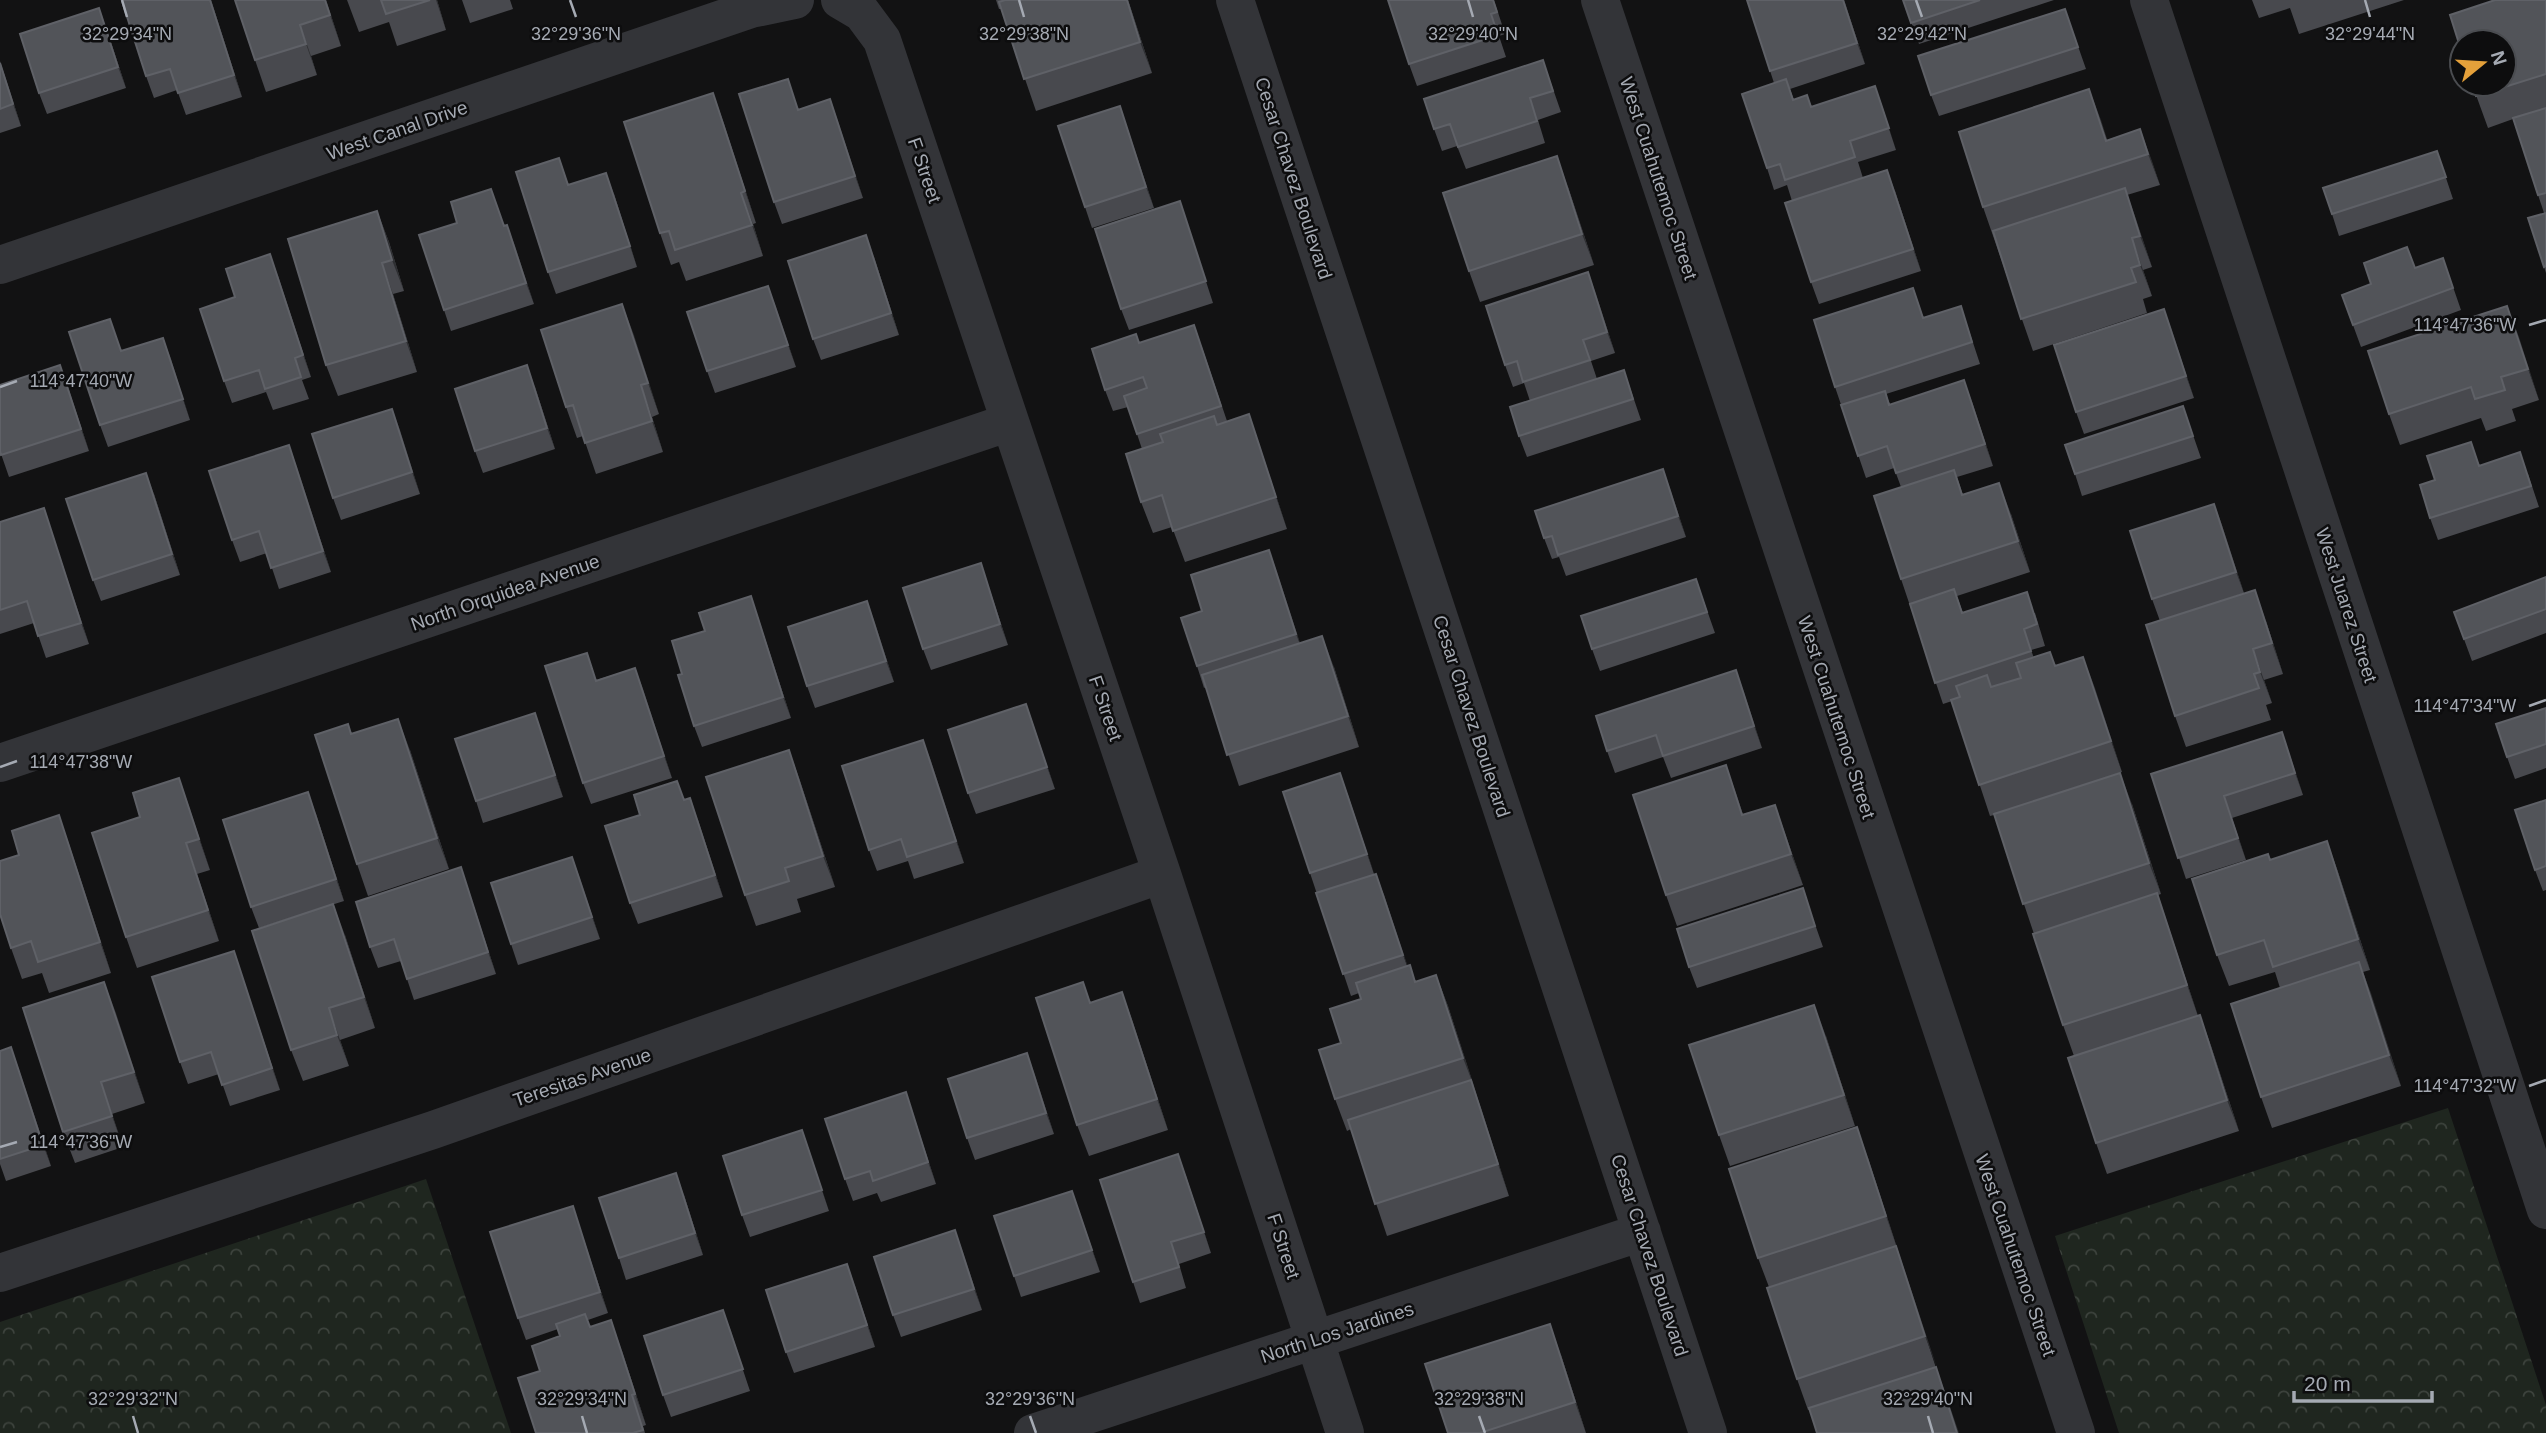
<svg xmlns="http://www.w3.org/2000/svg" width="2546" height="1433" font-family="Helvetica,sans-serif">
<defs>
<pattern id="forest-crowns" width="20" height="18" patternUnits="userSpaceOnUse" patternTransform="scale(1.75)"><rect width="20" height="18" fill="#1f261f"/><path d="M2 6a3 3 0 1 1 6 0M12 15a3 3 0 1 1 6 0" fill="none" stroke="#3d433d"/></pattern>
</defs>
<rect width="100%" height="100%" fill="#121213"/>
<path fill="url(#forest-crowns)" d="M2448 1108 2546 1405V1433H2119L2055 1236Z
M426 1179 511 1433H0V1322Z"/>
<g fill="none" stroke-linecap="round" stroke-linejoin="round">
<path stroke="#333438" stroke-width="38" d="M840 0 862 13 882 40 1162 874 1345 1433
M1235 0 1708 1433
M1600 0 2076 1433
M2149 0 2546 1210
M0 265 751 9 795 0
M0 763 1010 422
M0 1273 433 1130 1162 874
M1033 1433 1642 1232"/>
</g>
<path fill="#48494e" d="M124 0H211L242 97 186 115 177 90 154 98 146 76Z
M326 0 341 46 311 56 317 75 266 92 255 60Z
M347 0H437L446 30 397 46 389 22 359 32Z
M462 0H510L513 9 470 23Z
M996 0H1128L1152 73 1036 111 1001 9H999Z
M1494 0 1505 34 1499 36 1506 57 1417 86 1409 64Z
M1747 0H1844L1865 64 1790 89 1794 100 1812 107 1875 86 1896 150 1858 162 1863 178 1895 191 1921 271 1819 304 1811 282 1792 201 1787 185 1774 190 1767 168 1774 83Z
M1903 0H2054L1919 44Z
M2252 0H2404L2299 34 2290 8 2259 18Z
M2546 0V273L2528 218 2544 213 2513 119 2488 128 2472 84Z
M2065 9 2086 69 1939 116 1931 95Z
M107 30 126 88 47 114 39 93Z
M1543 60 1561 112 1538 120 1545 143 1466 169 1457 146 1442 151 1434 129Z
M0 61 21 126 0 133Z
M2089 89 2107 140 2140 129 2160 185 2127 195 2152 267 2143 270 2152 296 2143 299 2147 313 2033 351 1983 207Z
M713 93 724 124 756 223 753 224 763 256 686 281 679 262 671 265 660 233Z
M830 99 863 198 782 224 774 202 799 109Z
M1120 106 1154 208 1092 228 1085 207Z
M2437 151 2453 199 2339 236 2332 214Z
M1568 187 1594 265 1480 302 1469 271Z
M614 194 637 267 556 294 548 272Z
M377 211 389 242 404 291 393 294 417 372 338 396 326 365Z
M1187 223 1213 303 1129 330 1121 309Z
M507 225 534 304 451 331 444 310 504 226Z
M874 257 899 335 821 360 813 339Z
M2443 258 2461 310 2361 347 2342 295Z
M1588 272 1615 353 1591 361 1597 379 1624 370 1641 420 1527 457 1519 436 1530 401 1524 383 1513 387 1505 365Z
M278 276 311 377 302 380 309 399 273 410 266 392 232 403 224 381 235 297Z
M768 286 796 367 715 393 707 371Z
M622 304 659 414 652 417 663 452 596 474 583 436 577 438 566 407Z
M1961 306 1980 364 1886 394 1890 404 1972 402 1993 466 1957 477 1963 495 2011 514 2030 572 1957 596 1963 613H2035L2045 646 2031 650 2034 658 2055 666 2083 657 2122 772 2053 795 2132 804 2161 894 2158 895 2198 1016 2200 1015 2211 1046 2239 1131 2107 1174 2096 1143 2074 1056 2063 1025 2034 934 1994 815 1990 816 1952 701 1943 704 1901 579V487L1894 468 1866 478 1835 387 1924 318Z
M2507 306 2539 400 2512 409 2516 421 2486 431 2481 418 2400 445 2389 414Z
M2164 309 2194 398 2084 434 2076 412Z
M163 338 190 420 108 447 100 425 122 351Z
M1139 343 1202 347 1227 421 1249 414 1287 529 1185 562 1172 527 1153 533 1141 502 1142 449 1128 407 1113 411 1105 390Z
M68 387 89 451 9 477 0 451Z
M535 387 555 449 483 473 475 451Z
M2183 406 2201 458 2082 496 2075 474Z
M392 409 420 494 341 520 333 498Z
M289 445 331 572 279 589 267 553 240 562 232 540Z
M2479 465 2528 474 2539 507 2438 540 2430 518Z
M1663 469 1686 537 1566 576 1559 557 1552 559 1544 538Z
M154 494 180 575 101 601 93 580Z
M2214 504 2244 593 2160 621 2152 599Z
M0 522 51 530 89 644 46 658 34 623 0 634Z
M1269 550 1300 644 1334 667 1359 747 1239 786 1206 687 1204 688 1197 666 1202 611Z
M981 563 1008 645 931 670 923 649Z
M2546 577V633L2472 661 2454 612Z
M1696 579 1715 633 1600 671 1592 649Z
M867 601 894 682 815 708 807 686Z
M758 617 791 718 702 747 694 726 682 674Z
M2266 621 2283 674 2264 680 2272 703 2266 705 2271 720 2186 747 2175 716Z
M635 668 672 778 591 804 583 783 596 680Z
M1736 670 1762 748 1671 778 1663 757 1615 773 1607 751Z
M1026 704 1055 789 976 814 968 793Z
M2546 708V768L2515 779 2507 757Z
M535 713 563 797 483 823 476 801Z
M351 734 410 750 449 869 368 896 357 864Z
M923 740 964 863 914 879 908 861 877 871 869 850Z
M789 750 800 781 835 887 797 899 801 912 756 926 745 895Z
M2289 753 2303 795 2232 818 2246 860 2186 879 2151 774Z
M1726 765 1743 815 1775 805 1803 885 1677 926 1666 895Z
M179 778 210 870 197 874 219 941 137 968 126 937 140 817Z
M677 781 684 800 698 820 723 897 638 924 630 903 640 815Z
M1348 795 1374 874 1384 895 1407 966 1416 982 1436 975 1448 1006 1509 1196 1387 1236 1351 1129 1347 1131 1335 1099 1341 1043 1361 999 1359 993 1351 996 1310 873Z
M2546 800V890L2543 891 2535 870Z
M316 814 344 901 259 928 251 907Z
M59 815 70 847 111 973 49 993 42 973 22 979 11 948 19 855Z
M2327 841 2338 872 2370 970 2363 972 2401 1086 2272 1128 2261 1097 2280 988 2275 972 2229 986 2217 955 2270 860Z
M572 857 600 939 518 965 511 944Z
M461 867 496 974 414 1000 401 961 378 968 370 947Z
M1810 910 1823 947 1697 988 1689 967Z
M345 935 375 1028 340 1040 349 1066 303 1081 291 1050Z
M241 972 280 1090 230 1106 219 1074 188 1084 180 1062Z
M104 982 145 1103 112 1114 123 1147 75 1163 63 1132Z
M1122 992 1133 1023 1168 1130 1089 1156 1077 1125Z
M1826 1036 1855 1126 1730 1166 1719 1135Z
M11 1047 51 1166 6 1181 0 1164V1051Z
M1027 1053 1054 1134 975 1160 967 1138Z
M906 1092 936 1184 881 1202 877 1193 853 1201 845 1179Z
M802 1130 829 1211 750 1237 742 1215Z
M1868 1158 1936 1368 1947 1398 1808 1410 1797 1379 1769 1287 1758 1258Z
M1186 1176 1211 1253 1179 1264 1186 1288 1140 1303 1133 1282Z
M1072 1191 1100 1272 1021 1297 1014 1276Z
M684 1195 703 1255 626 1280 619 1258Z
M573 1206 608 1313 588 1320 590 1327 622 1351 646 1425 643 1426 645 1433H536L540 1371 560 1336 558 1329 526 1340 518 1318Z
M955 1230 982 1310 901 1337 893 1315Z
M855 1286 875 1347 794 1373 786 1352Z
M723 1310 750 1391 671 1417 663 1395Z
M1561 1355 1586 1433H1448Z"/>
<path fill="#2e2f32" d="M210 0H211L242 97 234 75Z
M325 0H326L341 46 330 15Z
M436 0H437L446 30Z
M1127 0H1128L1152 73 1140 42Z
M1843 0H1844L1865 64 1857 43Z
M99 8 107 30 126 88 118 67Z
M300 25 311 56 317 75 306 44Z
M0 61 21 126 13 104Z
M1875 86 1883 108 1896 150 1889 128Z
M2089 89 2101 120 2115 164 2106 141Z
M713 93 724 124 756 223 745 191Z
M830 99 838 121 863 198 855 176Z
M1120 106 1154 208 1146 187Z
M2140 129 2152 161 2160 185 2148 154Z
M1557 156 1568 187 1594 265 1582 234Z
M1887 170 1895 191 1921 271 1913 249Z
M606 173 614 194 637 267 630 246Z
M2125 188 2136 219 2152 267 2140 236Z
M741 193 753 224 763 256 752 225Z
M377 211 389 242 404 291 392 260Z
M507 225 515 246 534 304 526 283Z
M866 235 874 257 899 335 891 313Z
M2132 238 2143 270 2152 296 2140 265Z
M270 254 278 276 311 377 303 355Z
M382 263 393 294 417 372 406 341Z
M1588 272 1596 294 1615 353 1607 332Z
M768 286 776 307 796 367 788 345Z
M622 304 634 335 659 414 648 383Z
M2507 306 2519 337 2539 400 2528 369Z
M2164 309 2172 331 2194 398 2186 376Z
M163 338 171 359 190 420 183 399Z
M60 365 68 387 89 451 81 429Z
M527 365 535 387 555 449 547 428Z
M1964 380 1972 402 1993 466 1985 444Z
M641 385 652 417 663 452 652 421Z
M392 409 400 430 420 494 412 472Z
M1249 414 1260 446 1287 529 1276 497Z
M289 445 297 467 331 572 323 551Z
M1663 469 1671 491 1686 537 1678 516Z
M146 473 154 494 180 575 172 554Z
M1999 483 2011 514 2030 572 2018 541Z
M2214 504 2222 525 2244 593 2236 572Z
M44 508 51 530 89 644 81 623Z
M1269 550 1277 572 1304 655 1296 634Z
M981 563 988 585 1008 645 1000 624Z
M2255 590 2266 621 2283 674 2272 643Z
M751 596 758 617 791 718 783 697Z
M867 601 875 623 894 682 886 661Z
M1322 636 1334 667 1359 747 1348 716Z
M2253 649 2264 680 2272 703 2260 672Z
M2083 657 2095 688 2122 772 2111 741Z
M635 668 643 689 672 778 664 756Z
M1736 670 1744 692 1762 748 1754 726Z
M1026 704 1034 726 1055 789 1047 767Z
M535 713 543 735 563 797 555 775Z
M398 719 410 750 449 869 437 838Z
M2282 732 2303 795 2295 773Z
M923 740 931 761 964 863 956 841Z
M789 750 800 781 835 887 823 856Z
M1726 765 1737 796 1754 847 1742 815Z
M1340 773 1348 795 1375 876 1367 854Z
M2120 773 2132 804 2161 894 2149 863Z
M179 778 190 809 210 870 199 839Z
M308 792 316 814 344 901 336 879Z
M2224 796 2232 818 2246 860 2238 838Z
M690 798 698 820 723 897 715 875Z
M1775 805 1786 836 1803 885 1791 854Z
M59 815 70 847 111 973 100 942Z
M2327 841 2338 872 2370 970 2358 939Z
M186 843 197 874 219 941 208 910Z
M572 857 580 878 600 939 592 917Z
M461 867 468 888 496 974 488 952Z
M1376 874 1384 895 1411 976 1403 955Z
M2157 893 2168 925 2198 1016 2187 985Z
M333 904 345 935 375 1028 364 997Z
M234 951 241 972 280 1090 272 1068Z
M2359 962 2371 993 2401 1086 2389 1055Z
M1436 975 1448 1006 1475 1089 1463 1058Z
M104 982 116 1013 145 1103 134 1072Z
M1122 992 1133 1023 1168 1130 1157 1099Z
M1814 1005 1826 1036 1855 1126 1844 1095Z
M329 1008 340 1040 349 1066 337 1035Z
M2200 1015 2211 1046 2239 1131 2227 1100Z
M11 1047 19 1069 51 1166 43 1145Z
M1027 1053 1035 1075 1054 1134 1046 1113Z
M1471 1080 1482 1111 1509 1196 1498 1164Z
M101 1082 112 1114 123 1147 112 1116Z
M906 1092 913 1114 936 1184 928 1162Z
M1857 1127 1868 1158 1897 1248 1886 1216Z
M802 1130 810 1152 829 1211Z
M1178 1154 1186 1176 1211 1253Z
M676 1173 684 1195 703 1255 695 1233Z
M1072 1191 1080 1213 1100 1272 1092 1250Z
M573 1206 580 1228 608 1313 600 1292Z
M955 1230 963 1252 982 1310 974 1289Z
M1896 1246 1907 1277 1937 1368 1925 1336Z
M847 1264 855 1286 875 1347 867 1325Z
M723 1310 731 1331 750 1391 743 1369Z
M611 1320 622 1351 646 1425 635 1394Z
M1550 1324 1561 1355 1586 1433 1575 1402Z
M1936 1367 1947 1398 1959 1433H1957Z"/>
<path fill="#525459" stroke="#5f6167" stroke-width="2" d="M124 0H210L234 75 178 93 170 69 146 76 122 1Z
M235 0H325L330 15 300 25 306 44 255 60Z
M381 0H430L386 14Z
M1005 0H1127L1140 42 1024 79 999 2Z
M1388 0H1493L1497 12 1491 14 1498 35 1409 64Z
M1747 0H1843L1857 43 1770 71Z
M1903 0H1980L1911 23Z
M2495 0H2546V74L2476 96 2472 84H2504V42H2462V53L2450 15Z
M99 8 118 67 39 93 20 34Z
M2065 9 2078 47 1931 95 1918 56Z
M1543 60 1553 91 1530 98 1537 121 1458 147 1450 124 1434 129 1424 99Z
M0 63 13 104 0 109Z
M788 79 798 110 830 99 855 176 774 202 739 94Z
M1786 79 1793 100 1807 95 1811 107 1875 86 1889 128 1850 141 1855 157 1785 180 1780 164 1767 168 1742 94Z
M2089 89 2106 141 2140 129 2148 154 1983 207 1959 132Z
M713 93 745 191 741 193 752 225 675 250 669 231 660 233 624 122Z
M1120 106 1146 187 1085 207 1058 126Z
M2546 108V193L2538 195 2513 118Z
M2437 151 2446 177 2332 214 2323 188Z
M1557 156 1582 234 1469 271 1443 193Z
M559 158 568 185 606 173 630 246 548 272 516 172Z
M1887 170 1913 249 1811 282 1785 203Z
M2125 188 2140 236 2132 238 2140 265 2131 268 2136 282 2021 319 1993 231Z
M491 189 504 226 507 225 526 283 444 310 419 235 457 223 451 202Z
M1180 201 1206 281 1121 309 1095 229Z
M377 211 392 260 382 263 406 341 326 365 288 239Z
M2546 213V266L2544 267 2528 218Z
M866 235 891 313 813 339 788 261Z
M2407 247 2415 268 2443 258 2453 288 2353 325 2342 295 2371 284 2364 263Z
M270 254 303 355 295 358 301 377 265 389 259 370 224 381 200 309 235 297 226 269Z
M1588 272 1607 332 1583 340 1590 360 1523 382 1517 361 1505 365 1486 306Z
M768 286 788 345 707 371 687 312Z
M1913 288 1923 318 1961 306 1972 342 1835 387 1814 320Z
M622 304 648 383 641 385 652 421 585 443 573 405 566 407 541 330Z
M2507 306 2528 369 2501 377 2505 390 2475 399 2471 387 2389 414 2368 351Z
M2164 309 2186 376 2076 412 2054 345Z
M110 319 121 351 163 338 183 399 100 425 69 332Z
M1194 325 1221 406 1137 434 1124 396 1147 388 1143 377 1105 390 1092 349 1136 334 1139 343Z
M60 365 81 429 1 455 0 451V385Z
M527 365 547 428 475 451 455 389Z
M1624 370 1633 399 1519 436 1510 407Z
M1964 380 1985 444 1896 473 1887 446 1858 456 1841 405 1885 391 1889 405Z
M2183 406 2193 436 2075 474 2065 445Z
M392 409 412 472 333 498 312 434Z
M1249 414 1276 497 1173 531 1162 495 1141 502 1126 454 1163 442 1160 434 1214 416 1217 425Z
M2471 442 2479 466 2520 452 2531 486 2430 518 2420 485 2435 480 2427 456Z
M289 445 323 551 271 568 259 531 232 540 209 471Z
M1663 469 1678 516 1558 555 1552 536 1544 538 1535 511Z
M1954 470 1962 495 1999 483 2018 541 1901 579 1874 496Z
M146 473 172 554 93 580 66 499Z
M2214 504 2236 572 2152 599 2130 531Z
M44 508 81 623 38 636 27 601 0 610V522Z
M1269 550 1296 634 1197 666 1181 618 1202 611 1191 575Z
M981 563 1000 624 923 649 903 588Z
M2546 577V609L2464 639 2454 612Z
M1696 579 1707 612 1592 649 1581 616Z
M1954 589 1962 613 2027 592 2037 624 2024 629 2031 651 1935 683 1910 604Z
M2255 590 2272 643 2253 649 2260 672 2254 674 2259 688 2175 716 2146 625Z
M751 596 783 697 694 726 678 675 682 674 672 641 705 631 699 613Z
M867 601 886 661 807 686 788 627Z
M1322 636 1348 716 1227 755 1202 675Z
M2050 652 2055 666 2083 657 2111 741 1979 785 1951 700 1960 697 1956 686 1987 675 1991 687 2021 678 2016 663Z
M587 653 596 681 635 668 664 756 583 783 545 666Z
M1736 670 1754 726 1663 756 1656 735 1607 751 1596 716Z
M1026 704 1047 767 968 793 948 730Z
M2546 708V744L2507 757 2496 724Z
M535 713 555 775 476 801 455 739Z
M398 719 437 838 357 864 315 735 348 724 351 734Z
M2282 732 2295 773 2224 796 2238 838 2178 858 2151 774Z
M923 740 956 841 907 857 901 839 869 850 842 766Z
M789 750 823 856 785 868 789 881 745 895 706 777Z
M1726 765 1742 815 1775 805 1791 854 1666 895 1633 795Z
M1340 773 1367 854 1310 873 1283 792Z
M2120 773 2149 863 2023 904 1994 814Z
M179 778 199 839 186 843 208 910 126 937 92 833 140 817 133 793Z
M677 781 684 800 690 798 715 875 630 903 605 826 640 815 634 795Z
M308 792 336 879 251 907 223 820Z
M2546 800V866L2535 870 2515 810Z
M59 815 100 942 38 962 31 941 11 948 0 914V861L19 855 12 831Z
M2327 841 2358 939 2273 967 2264 940 2217 955 2192 879 2268 854 2270 860Z
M572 857 592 917 511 944 491 883Z
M461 867 488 952 407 979 394 939 370 947 356 902Z
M1376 874 1403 955 1343 974 1316 893Z
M1803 888 1815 926 1689 967 1677 929Z
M2157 893 2187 985 2063 1025 2033 934Z
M333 904 364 997 329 1008 337 1035 291 1050 252 931Z
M234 951 272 1068 222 1085 211 1052 180 1062 152 977Z
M2359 962 2389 1055 2261 1097 2231 1004Z
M1410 965 1415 982 1436 975 1463 1058 1335 1099 1319 1050 1341 1043 1330 1009 1361 999 1356 983Z
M104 982 134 1072 101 1082 112 1116 63 1132 23 1008Z
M1083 982 1090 1003 1122 992 1157 1099 1077 1125 1036 998Z
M1814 1005 1844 1095 1719 1135 1689 1045Z
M2200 1015 2227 1100 2096 1143 2068 1058Z
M11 1047 43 1145 0 1159V1051Z
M1027 1053 1046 1113 967 1138 948 1079Z
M1471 1080 1498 1164 1375 1204 1348 1120Z
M906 1092 928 1162 873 1181 870 1171 845 1179 825 1119Z
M1857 1127 1886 1216 1758 1258 1729 1169Z
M802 1130 822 1190 742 1215 723 1156Z
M1178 1154 1204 1232 1171 1242 1179 1267 1133 1282 1100 1180Z
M676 1173 695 1233 619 1258 599 1198Z
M1072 1191 1092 1250 1014 1276 994 1216Z
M573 1206 600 1292 518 1318 490 1232Z
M955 1230 974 1289 893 1315 874 1257Z
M1896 1246 1925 1336 1797 1379 1767 1288Z
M847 1264 867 1325 786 1352 766 1290Z
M723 1310 743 1369 663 1395 644 1336Z
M585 1314 590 1327 611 1320 635 1394 632 1395 643 1430 633 1433H536L518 1378 540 1371 532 1346 560 1336 556 1324Z
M1550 1324 1575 1402 1480 1433H1448L1425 1364Z
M1936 1367 1957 1433H1817L1809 1408Z"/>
<path fill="none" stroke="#a5aab3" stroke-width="2.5" d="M122 0 127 17M570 0 576 17M1019 0 1024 17M1468 0 1473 17M1916 0 1922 17M2365 0 2370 17M2529 325 2546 320M0 387 17 381M2529 706 2546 700M0 767 17 761M2529 1086 2546 1080M0 1147 17 1142M133 1416 138 1433M582 1416 587 1433M1030 1416 1036 1433M1479 1416 1485 1433M1928 1416 1933 1433"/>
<g text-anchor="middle" stroke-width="5" stroke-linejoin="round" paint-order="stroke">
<g font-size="19" fill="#a5aab3" stroke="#0d0d0e">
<text transform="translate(397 130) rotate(-19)" y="7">West Canal Drive</text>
<text transform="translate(925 170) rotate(71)" y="7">F Street</text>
<text transform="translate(1294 178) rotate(72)" y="7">Cesar Chavez Boulevard</text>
<text transform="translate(1659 178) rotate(72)" y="7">West Cuahutemoc Street</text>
<text transform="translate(505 592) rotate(-19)" y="7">North Orquidea Avenue</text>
<text transform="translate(2347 605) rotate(72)" y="7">West Juarez Street</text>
<text transform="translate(1106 708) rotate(71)" y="7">F Street</text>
<text transform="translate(1472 716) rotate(72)" y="7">Cesar Chavez Boulevard</text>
<text transform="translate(1837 717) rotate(72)" y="7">West Cuahutemoc Street</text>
<text transform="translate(582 1077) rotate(-19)" y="7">Teresitas Avenue</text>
<text transform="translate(1284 1246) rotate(72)" y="7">F Street</text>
<text transform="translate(1650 1255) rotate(72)" y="7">Cesar Chavez Boulevard</text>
<text transform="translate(2016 1255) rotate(71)" y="7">West Cuahutemoc Street</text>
<text transform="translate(1337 1332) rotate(-18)" y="7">North Los Jardines</text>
</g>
</g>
<g font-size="18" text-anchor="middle" fill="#a5aab3" stroke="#0d0d0e" stroke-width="5" stroke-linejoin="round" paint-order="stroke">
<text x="127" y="40">32°29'34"N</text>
<text x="576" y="40">32°29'36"N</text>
<text x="1024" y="40">32°29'38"N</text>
<text x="1473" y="40">32°29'40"N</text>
<text x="1922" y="40">32°29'42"N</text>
<text x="2370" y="40">32°29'44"N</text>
<text x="2465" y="331">114°47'36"W</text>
<text x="81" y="387">114°47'40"W</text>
<text x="2465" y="712">114°47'34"W</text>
<text x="81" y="768">114°47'38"W</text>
<text x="2465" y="1092">114°47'32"W</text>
<text x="81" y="1148">114°47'36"W</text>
<text x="133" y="1405">32°29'32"N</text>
<text x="582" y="1405">32°29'34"N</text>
<text x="1030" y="1405">32°29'36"N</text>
<text x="1479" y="1405">32°29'38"N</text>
<text x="1928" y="1405">32°29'40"N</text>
</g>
<g transform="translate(2483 63) rotate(72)"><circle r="33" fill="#0d0d0e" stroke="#4a4c50" stroke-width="2"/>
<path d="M0-5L12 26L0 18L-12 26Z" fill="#e4a03a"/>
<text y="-10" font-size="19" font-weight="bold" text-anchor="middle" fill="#a5aab3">N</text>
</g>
<path d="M2294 1391v10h138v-10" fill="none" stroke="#a5aab3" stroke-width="3.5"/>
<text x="2304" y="1391" font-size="21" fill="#a5aab3" stroke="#0d0d0e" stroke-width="5" paint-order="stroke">20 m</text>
</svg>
